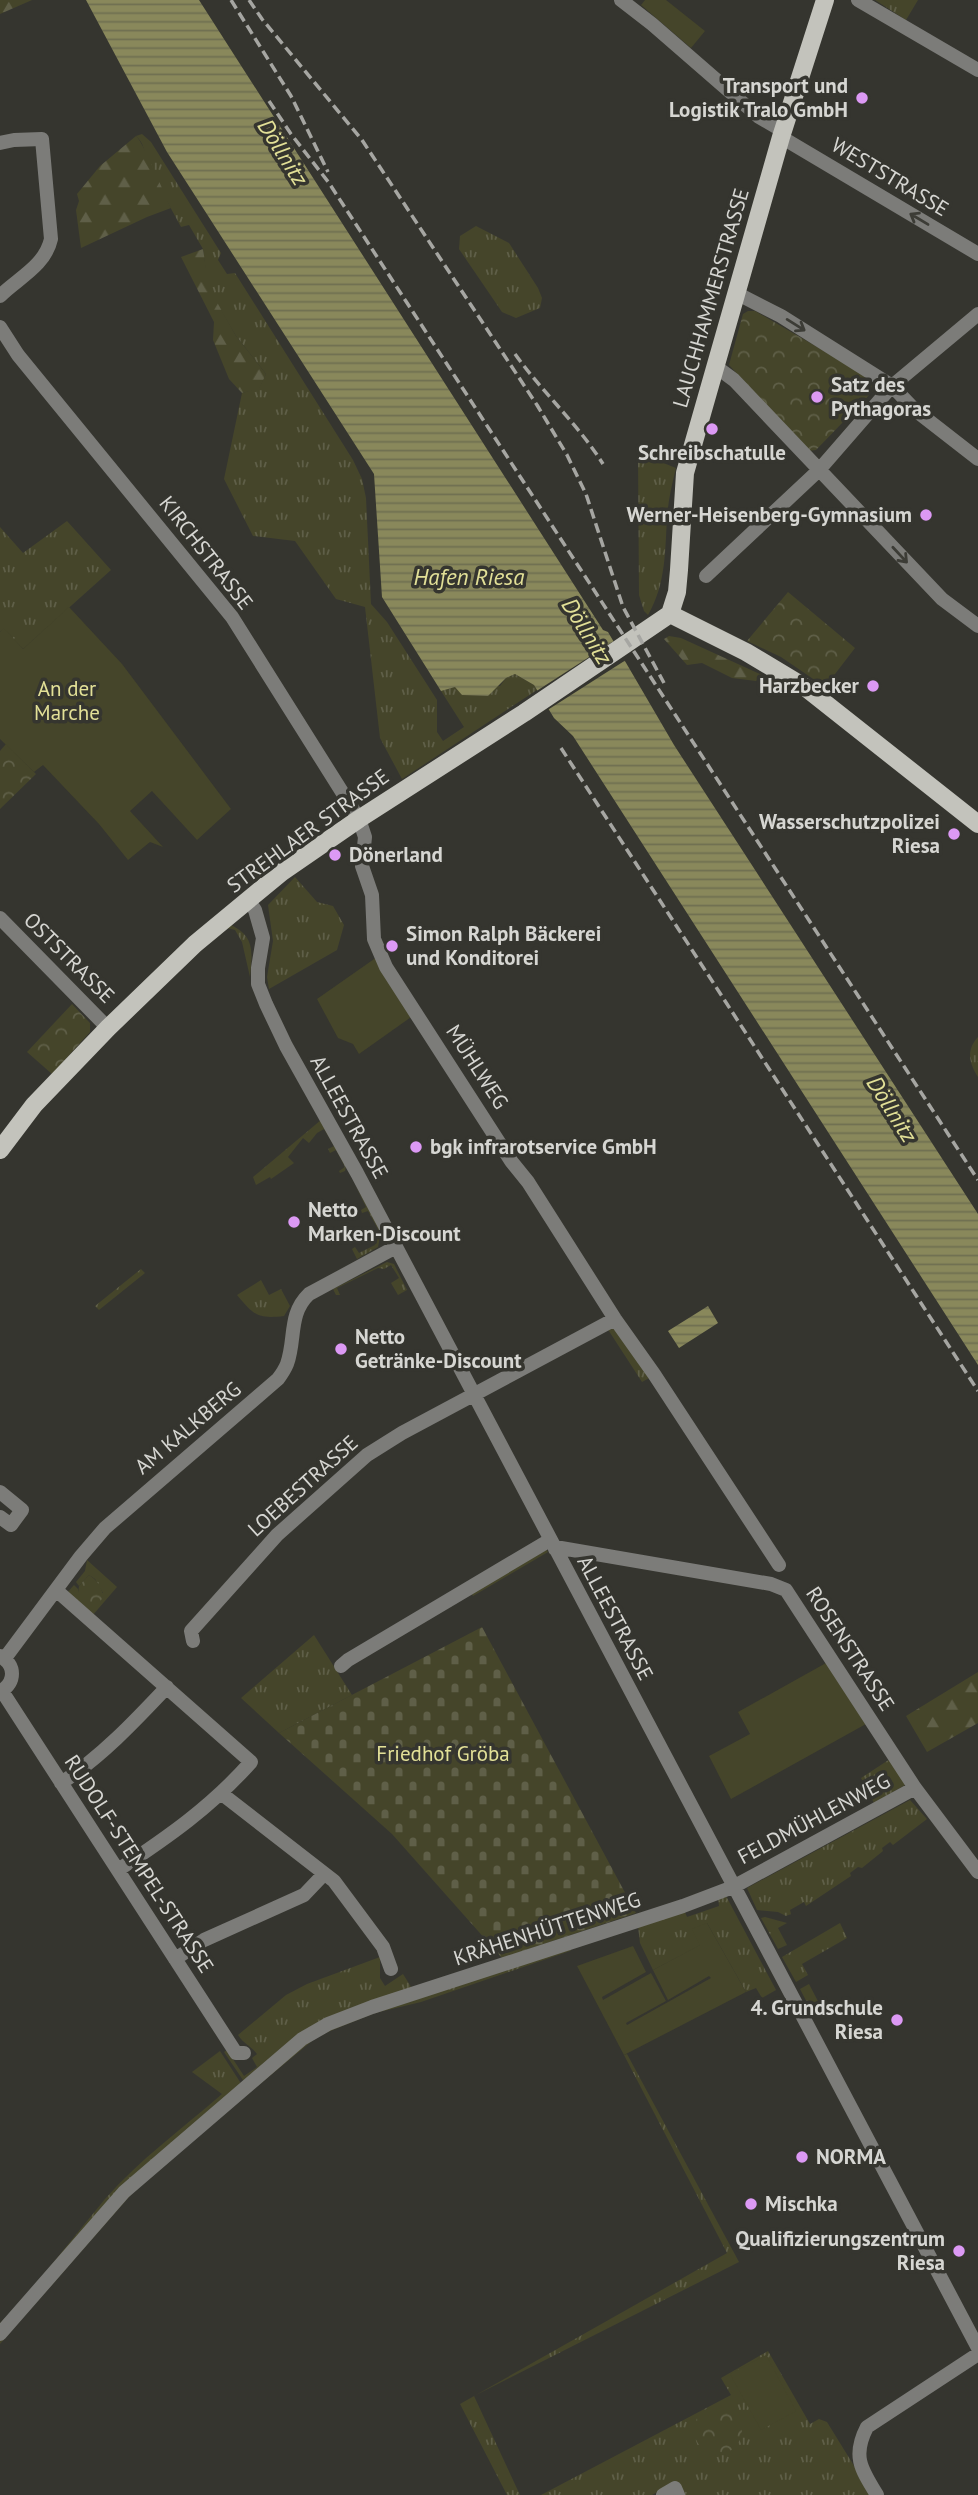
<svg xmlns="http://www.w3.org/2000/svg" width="978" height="2495" font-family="'PT Sans',sans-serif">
<defs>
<pattern id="grass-tufts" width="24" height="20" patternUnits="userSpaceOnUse" patternTransform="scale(1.75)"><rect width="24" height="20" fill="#45452a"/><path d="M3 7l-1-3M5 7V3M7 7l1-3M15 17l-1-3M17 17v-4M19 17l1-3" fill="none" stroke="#5f5f48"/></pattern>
<pattern id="forest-firs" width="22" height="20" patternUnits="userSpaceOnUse" patternTransform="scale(1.75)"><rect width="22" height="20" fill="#45452a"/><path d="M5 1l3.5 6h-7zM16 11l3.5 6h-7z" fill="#5f5f48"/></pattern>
<pattern id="cemetery-stones" width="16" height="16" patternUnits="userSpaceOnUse" patternTransform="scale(1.75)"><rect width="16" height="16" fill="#45452a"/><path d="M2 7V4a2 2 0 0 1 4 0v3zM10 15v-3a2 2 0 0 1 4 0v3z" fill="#5f5f48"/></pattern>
<pattern id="park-crowns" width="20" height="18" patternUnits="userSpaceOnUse" patternTransform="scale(1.75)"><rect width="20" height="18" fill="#45452a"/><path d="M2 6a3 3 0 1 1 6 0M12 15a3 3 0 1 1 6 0" fill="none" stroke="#5f5f48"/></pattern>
<pattern id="water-rules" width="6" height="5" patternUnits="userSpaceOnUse" patternTransform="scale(1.75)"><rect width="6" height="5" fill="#89885b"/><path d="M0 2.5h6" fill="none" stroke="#6f6f51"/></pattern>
</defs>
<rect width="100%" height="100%" fill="#35352f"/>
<path fill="url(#grass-tufts)" d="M875 0H918L906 20Z
M142 134 151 142 221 253 218 260 227 274 235 273 353 460 362 479 366 498 371 604 387 622 437 700V732L443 741 464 727 441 691 455 687 500 686 506 678 515 674 534 685 537 690 402 779 380 738 365 607 336 599 295 541 253 536 224 479 242 393 259 388 266 374 236 336 208 288 203 249 189 225 181 227C169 205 157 183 148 161 144 151 144 143 136 136Z
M476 226 509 243 538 288 542 298 540 308 516 318 502 312 459 249 460 236Z
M638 453 676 468C672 484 668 501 667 518 665 551 666 584 648 615L644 611 639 595Z
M67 521 111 570 23 649 4 629 0 632V527L23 553Z
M295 877 317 902 333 906 344 925 337 950 269 989 267 977 273 941 268 905Z
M231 925C256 937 252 954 250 977L242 942 235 930 227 928Z
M978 1037V1077C969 1063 966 1050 978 1037Z
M321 1120 346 1166 345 1171 340 1173 339 1171 345 1167 336 1150 330 1153 328 1149 334 1146 324 1129 317 1133 309 1143 303 1138 288 1157 294 1163 271 1179 270 1177 256 1185 253 1177Z
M355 1185 381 1231 378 1247 357 1259 352 1249 355 1247 359 1253 375 1245 371 1235 379 1231 368 1211 362 1213 361 1210 366 1207Z
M387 1262 394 1264 407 1290 398 1295 391 1283 399 1278 391 1265 384 1269 378 1268 337 1288 340 1295H336L333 1289Z
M141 1269 145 1273 99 1310 95 1306Z
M261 1280 269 1295 281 1289 290 1306 284 1316C257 1319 254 1315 237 1295Z
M611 1326 615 1328 651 1377 642 1382 607 1328Z
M546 1549 548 1552 473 1596 470 1591Z
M87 1560 117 1587 92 1616 67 1593 74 1585 78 1589V1593H103L95 1579 89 1575 79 1586 76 1582 85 1571Z
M314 1635 352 1695 279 1733 241 1698Z
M890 1759 905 1785 874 1803 861 1778Z
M910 1800 927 1819 893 1845 890 1842 882 1848 883 1851 862 1868 858 1867 850 1873 851 1876 806 1906 804 1902 790 1910 791 1914 786 1916 778 1912 757 1910 747 1888Z
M725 1894 776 1990 762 1998 756 1988 746 1992 707 1923 701 1945 653 1970 640 1943 638 1926 684 1910 687 1917 719 1906 718 1897Z
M765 1917 787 1923 778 1928 787 1945 778 1949 761 1918Z
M840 1923 847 1938 802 1964 808 1975 796 1982 782 1957Z
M573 1946 570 1951 421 2002 375 2013 318 2036 144 2180 0 2344V2339L126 2195 303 2043 328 2028Z
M380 1957V1978L385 1986 403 1974 413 1990 342 2013 245 2083 224 2052 227 2050 244 2076 257 2067 252 2058 257 2054C251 2046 244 2044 238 2035L286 1995 307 1984Z
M809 1984 822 2009 813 2014 800 1989Z
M220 2051 242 2085 207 2117 0 2328V2323C38 2284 70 2241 105 2199 139 2160 183 2128 222 2094L192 2072Z
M627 2054 739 2262 474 2396 520 2495H507L460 2404 727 2253 624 2055Z
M768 2351 810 2424 819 2419 827 2422 872 2495H681L674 2483 652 2495H541L731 2395 721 2378Z"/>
<path fill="url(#forest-firs)" d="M0 0H32L0 14Z
M136 136C144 143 164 194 171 208L147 217 81 248 76 210 79 201 77 194 100 166Z
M203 249 209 288 236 336 266 374 259 389 242 393 229 379 213 340 214 322 181 257Z
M669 636 681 638 762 675 756 681 732 678 702 663 687 665 664 639Z
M978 1672V1723L927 1752 906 1716Z"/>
<path fill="url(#cemetery-stones)" d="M482 1627 636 1913 502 1958 392 1834 279 1733Z"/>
<path fill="url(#park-crowns)" d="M748 311H755L872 379 873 391 816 450 808 451 729 365 743 314Z
M788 592 855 648 825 687 781 657 747 641Z
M6 744 36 774 0 809V751Z
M72 1004 90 1023V1032L52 1074 27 1052Z
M89 1575C97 1580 103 1588 103 1598L95 1606H91L78 1593 79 1586Z
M694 2430a24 24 0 1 1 48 0a24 24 0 1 1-48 0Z"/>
<path fill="#45452a" d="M645 0H666L705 31 691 48 641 5Z
M69 607 122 664 231 809 197 840 152 791 130 811 163 847 150 842 128 860 99 824 43 765 34 772 0 739V632L4 628 23 649Z
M377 957 414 1015 359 1054 353 1044 338 1038 317 999Z
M826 1663 866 1724 731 1799 709 1756 750 1734 738 1712Z
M707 1923 746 1992 624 2055 577 1966 633 1946 646 1972 602 1997 603 2000 651 1973 666 2001 626 2023 627 2025 711 1978 709 1976 668 2000 653 1970 700 1945 692 1929Z
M766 2355 796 2411 761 2430 730 2374Z"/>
<path fill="url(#water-rules)" d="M86 0H199L603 630 608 632 674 745 978 1214V1365L573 736 554 718 534 685 515 674 506 678 488 696 462 695 455 687 441 691 382 597 374 474 167 152Z
M708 1306 718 1323 679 1348 668 1331Z"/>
<path fill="#35352f" d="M617 639 629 658 546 711 535 692Z"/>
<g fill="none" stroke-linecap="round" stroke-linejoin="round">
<path stroke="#7c7c79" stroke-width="14" d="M621 0 652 24 759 117 783 131
M858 0 978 70
M781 137 978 254
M0 143 14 140 42 139 51 239C45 266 18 278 0 296
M736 293 781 316 892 386 915 410 978 459
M0 327 18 355 232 617 359 819 365 837 362 866 372 895 374 939 386 967 511 1161 528 1182 615 1319 654 1374 779 1565
M715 366 734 380 942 599 978 626
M706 576 819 470 892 386 978 314
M248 900 255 910 263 938 258 968V984L266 1004 286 1046 357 1173 978 2348
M0 918 108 1028
M0 1492 22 1510 11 1525 0 1517
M555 1549 561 1548 771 1584 786 1590 915 1788 978 1872
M56 1590 251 1762C211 1807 168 1837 118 1870
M193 1641 191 1631 277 1535 367 1455 402 1433 615 1319
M0 1656C16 1665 16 1682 0 1692
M5 1658 81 1556 105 1528 278 1379C281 1375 285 1369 287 1364 296 1339 288 1314 309 1294L396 1247
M341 1666 348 1660 550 1540
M2 1691 236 2053H244
M61 1783C101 1757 134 1722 167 1687
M222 1794 334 1881 383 1947 391 1969
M175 1959 204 1940 304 1895 324 1874
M0 2334 124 2192 302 2039 328 2024 372 2007 683 1906 733 1887 915 1788
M663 2495 675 2488 678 2495
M877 2495C861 2469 852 2456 867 2427L978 2354"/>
<path stroke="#c3c3bc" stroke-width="18" d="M670 614 677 592 679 570 685 473 781 137 825 0
M670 614 746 652 806 688 978 824
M0 1150 34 1105 108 1028 195 944 282 872 359 819 524 713 670 614"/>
<path stroke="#a6a6a2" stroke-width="3.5" stroke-dasharray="10 5" stroke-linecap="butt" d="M231 0 291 96 328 172
M249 0 262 19 362 140 537 405 567 455 586 494 623 607 664 683
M269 101 291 134 329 183 978 1180
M515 354C542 392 578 424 603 464
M561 748 978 1391"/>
</g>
<defs><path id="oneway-shaft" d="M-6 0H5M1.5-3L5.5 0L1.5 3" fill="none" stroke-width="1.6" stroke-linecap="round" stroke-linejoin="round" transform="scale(1.75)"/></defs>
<g stroke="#3c3c36">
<use href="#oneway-shaft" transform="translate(919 219) rotate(-149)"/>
<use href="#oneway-shaft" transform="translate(796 325) rotate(32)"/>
<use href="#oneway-shaft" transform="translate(900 555) rotate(47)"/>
</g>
<g fill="#dc99f4" stroke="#35352f" stroke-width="2.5">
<circle cx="862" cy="98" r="7"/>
<circle cx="817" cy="397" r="7"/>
<circle cx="712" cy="429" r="7"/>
<circle cx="926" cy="515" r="7"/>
<circle cx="873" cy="686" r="7"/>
<circle cx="954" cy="834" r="7"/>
<circle cx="335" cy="855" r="7"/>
<circle cx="392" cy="946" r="7"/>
<circle cx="416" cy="1147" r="7"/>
<circle cx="294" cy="1222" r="7"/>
<circle cx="341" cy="1349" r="7"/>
<circle cx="897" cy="2020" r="7"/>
<circle cx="802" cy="2157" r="7"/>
<circle cx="751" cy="2204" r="7"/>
<circle cx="959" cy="2251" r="7"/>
</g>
<g text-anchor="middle" stroke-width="7" stroke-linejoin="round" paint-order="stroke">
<g font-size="21" font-weight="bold" fill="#d6d6d2" stroke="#35352f" text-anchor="start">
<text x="848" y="93" text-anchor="end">Transport und<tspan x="848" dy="24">Logistik Tralo GmbH</tspan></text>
<text x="831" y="392">Satz des<tspan x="831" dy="24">Pythagoras</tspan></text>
<text x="712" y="460" text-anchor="middle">Schreibschatulle</text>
<text x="912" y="522" text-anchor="end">Werner-Heisenberg-Gymnasium</text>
<text x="859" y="693" text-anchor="end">Harzbecker</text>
<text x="940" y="829" text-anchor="end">Wasserschutzpolizei<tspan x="940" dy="24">Riesa</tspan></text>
<text x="349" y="862">Dönerland</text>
<text x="406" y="941">Simon Ralph Bäckerei<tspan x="406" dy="24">und Konditorei</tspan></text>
<text x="430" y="1154">bgk infrarotservice GmbH</text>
<text x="308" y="1217">Netto<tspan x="308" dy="24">Marken-Discount</tspan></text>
<text x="355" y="1344">Netto<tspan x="355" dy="24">Getränke-Discount</tspan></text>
<text x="883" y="2015" text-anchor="end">4. Grundschule<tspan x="883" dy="24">Riesa</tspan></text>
<text x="816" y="2164">NORMA</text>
<text x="765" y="2211">Mischka</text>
<text x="945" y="2246" text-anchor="end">Qualifizierungszentrum<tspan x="945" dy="24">Riesa</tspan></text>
</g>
<g font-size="21" fill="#d6d6d2" stroke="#35352f">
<text transform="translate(890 177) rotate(31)" y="7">WESTSTRASSE</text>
<text transform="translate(711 298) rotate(-74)" y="7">LAUCHHAMMERSTRASSE</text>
<text transform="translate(206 553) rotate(52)" y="7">KIRCHSTRASSE</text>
<text transform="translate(308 831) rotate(-36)" y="7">STREHLAER STRASSE</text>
<text transform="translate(69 958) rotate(45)" y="7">OSTSTRASSE</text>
<text transform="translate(477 1067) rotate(57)" y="7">MÜHLWEG</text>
<text transform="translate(349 1117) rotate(61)" y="7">ALLEESTRASSE</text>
<text transform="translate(188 1428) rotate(-40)" y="7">AM KALKBERG</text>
<text transform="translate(303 1486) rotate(-42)" y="7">LOEBESTRASSE</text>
<text transform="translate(615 1618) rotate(62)" y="7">ALLEESTRASSE</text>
<text transform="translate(850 1649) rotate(57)" y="7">ROSENSTRASSE</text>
<text transform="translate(814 1819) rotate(-28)" y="7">FELDMÜHLENWEG</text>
<text transform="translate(139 1864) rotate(57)" y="7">RUDOLF-STEMPEL-STRASSE</text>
<text transform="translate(547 1929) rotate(-18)" y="7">KRÄHENHÜTTENWEG</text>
</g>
<g font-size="21" fill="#e2e097" stroke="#35352f">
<text x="67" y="696">An der<tspan x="67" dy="24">Marche</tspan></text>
<text x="443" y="1761">Friedhof Gröba</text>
</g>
<g font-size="23" font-style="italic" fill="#e2e097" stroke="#35352f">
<text transform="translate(283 152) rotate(58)" y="8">Döllnitz</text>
<text x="469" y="585">Hafen Riesa</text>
<text transform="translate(587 631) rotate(58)" y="8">Döllnitz</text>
<text transform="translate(892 1109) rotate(58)" y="8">Döllnitz</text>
</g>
</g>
</svg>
